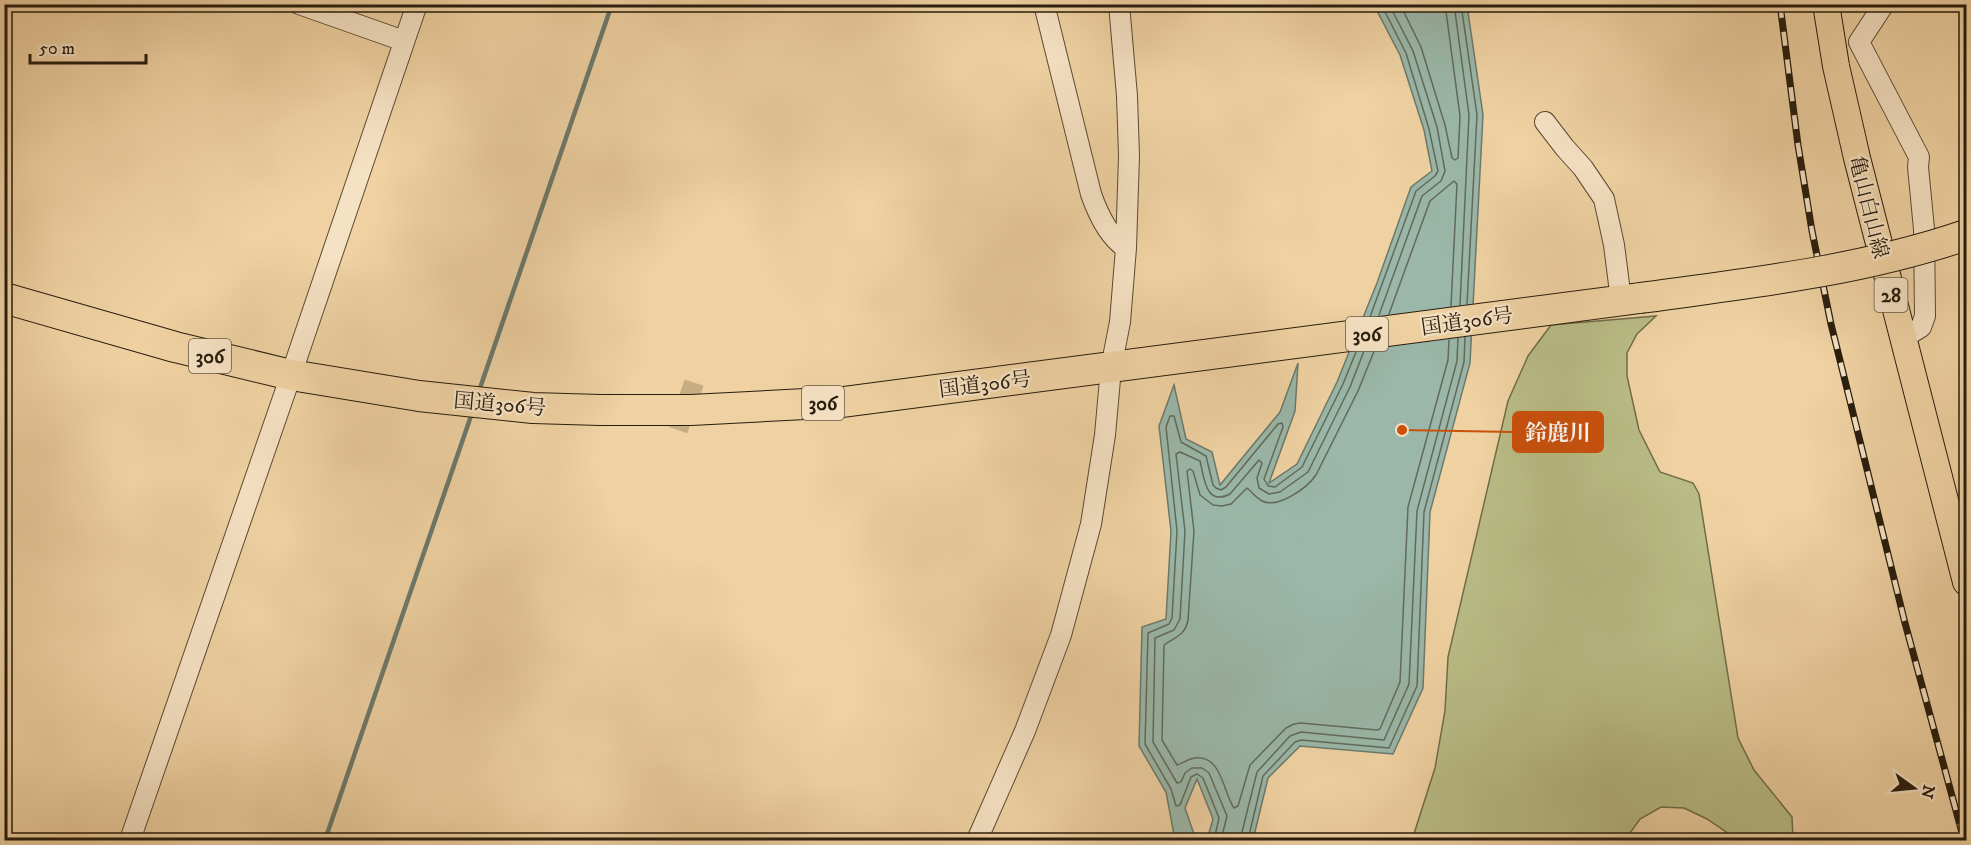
<svg xmlns="http://www.w3.org/2000/svg" width="1971" height="845" font-family="'IM FELL DW Pica','Noto Serif JP',serif">
<rect width="100%" height="100%" fill="#efd1a2"/>
<filter id="stains"><feTurbulence type="fractalNoise" baseFrequency=".00333" numOctaves="4"/><feColorMatrix values="0 0 0 0 .2 0 0 0 0 .09 0 0 0 0 .02 0 0 0 .5 -.17"/></filter>
<radialGradient id="worn" r=".72"><stop offset=".6" stop-color="#630" stop-opacity="0"/><stop offset="1" stop-color="#630" stop-opacity=".3"/></radialGradient>
<path fill="#b9bc85" stroke="#706c49" stroke-width="1.5" d="M1656 316 1637 334 1627 353V376L1639 430 1660 472 1693 483 1699 494 1738 738 1754 770 1792 817 1793 839 1791 840H1738L1707 819 1684 808 1661 807 1640 819 1625 840H1412L1435 768 1445 711 1448 657 1508 401 1528 356 1551 325Z"/>
<path fill="#9ab7a9" stroke="#6c796b" stroke-width="1.5" d="M1374 5H1467L1483 115 1470 363 1430 512 1423 688 1393 754 1300 746 1268 778 1253 840H1207L1213 819 1197 779 1185 808 1196 840H1175L1166 792 1139 746 1142 627 1166 619 1171 531 1159 426 1174 385 1186 439 1212 452 1220 485 1280 412 1298 363 1295 411 1269 483 1297 464 1337 382 1377 283 1411 187 1432 171 1424 130 1400 55Z"/>
<g fill="none" stroke-linecap="round" stroke-linejoin="round">
<path stroke="#616a5b" stroke-width="1.5" d="M1400 4 1421 47 1445 125 1452 158 1455 160 1458 158 1460 116 1445 4
M1454 4 1469 115 1460 305
M1461 4 1477 115 1467 304
M1389 314 1430 201 1454 181 1457 184 1451 306
M1379 315 1422 196 1441 181 1445 171 1437 127 1413 51 1389 4
M1370 317 1416 191 1435 176 1438 171 1429 129 1406 53 1381 4
M1375 349 1358 391 1316 475C1307 488 1278 509 1262 501 1256 498 1252 492 1247 488L1231 504 1222 506 1213 505 1200 495 1193 471 1190 469 1187 471 1194 531 1188 620C1185 636 1175 637 1164 645L1162 740 1177 765C1183 763 1188 759 1195 758 1222 755 1223 792 1234 808L1238 806 1250 765 1286 728 1294 724 1301 723 1377 730 1380 729 1400 682 1408 507 1448 360 1449 340
M1214 840 1219 818 1203 778 1197 774 1191 777 1180 805 1176 806 1171 789 1145 744 1148 633 1169 624 1172 618 1177 531 1166 427 1170 416H1174L1181 442 1206 456 1213 485 1216 488 1221 490 1226 487 1278 424 1282 423 1283 427 1264 479 1268 486 1275 487 1302 467 1343 384 1356 352
M1221 840 1227 816 1209 773 1202 768H1192L1185 773 1181 782 1177 783 1153 742 1155 638 1174 630 1180 619 1185 531 1176 454 1180 452 1200 461C1204 476 1205 507 1230 494L1259 460 1262 463 1257 478 1259 488 1269 494 1280 492 1308 472 1350 387 1364 351
M1240 840 1257 772 1290 736 1301 732 1384 740 1409 684 1417 511 1457 361 1458 338
M1248 840 1263 776 1295 742 1301 740 1389 748 1417 686 1424 512 1464 362 1465 337"/>
<path stroke="#6c796b" stroke-width="4.5" d="M479 391 612 4
M325 840 472 413"/>
<path stroke="#c7ad84" stroke-width="20" stroke-dasharray="20 10" stroke-linecap="butt" d="M678 430 696 377"/>
<g stroke="#5a4a32" stroke-width="22">
<path id="minor" d="M299 4 404 41
M1044 4 1091 194C1098 214 1109 237 1126 248
M1884 4 1859 42 1919 157 1918 167 1924 229 1925 316 1921 327 1903 338
M1545 122 1565 148 1583 168 1604 199 1614 245 1621 300
M130 840 291 375 417 4
M977 840 1025 731 1061 635 1091 524 1105 435 1111 368 1120 322 1126 248 1129 156 1127 96 1119 4"/>
</g>
<g stroke="#281d0d" stroke-width="28">
<path id="major" d="M1826 4 1836 66 1857 158 1966 582"/>
</g>
<g stroke="#281d0d" stroke-width="32">
<path id="highway" d="M4 298 175 347 291 375 419 396 533 408 600 410H691L843 402 1640 298"/>
</g>
<use href="#minor" stroke="#f5e1c3" stroke-width="20"/>
<use href="#major" stroke="#efd1a2" stroke-width="26"/>
<use href="#highway" stroke="#efd1a2" stroke-width="30"/>
<g stroke="#281d0d" stroke-width="7">
<path id="rail" d="M1780 4 1798 145 1812 231 1831 324 1905 623 1964 840"/>
</g>
<use href="#rail" stroke="#f5e1c3" stroke-width="4.5" stroke-dasharray="14" stroke-linecap="butt"/>
<g stroke="#281d0d" stroke-width="32" stroke-linecap="butt">
<path id="highway-bridge" d="M1640 298C1750 283 1861 271 1966 235"/>
</g>
<use href="#highway-bridge" stroke="#efd1a2" stroke-width="30"/>
</g>
<g text-anchor="middle" stroke-width="4.5" stroke-linejoin="round" paint-order="stroke">
<g fill="#f5e1c3" stroke="#665844" stroke-width="1.5">
<rect x="1874.5" y="278" width="33" height="34" rx="4.5"/>
<rect x="1346" y="317" width="42" height="34" rx="4.5"/>
<rect x="189" y="339" width="42" height="34" rx="4.5"/>
<rect x="802" y="386" width="42" height="34" rx="4.5"/>
</g>
<g font-size="20" font-weight="bold" fill="#281d0d">
<text x="1891" y="302">28</text>
<text x="1367" y="341">306</text>
<text x="210" y="363">306</text>
<text x="823" y="410">306</text>
</g>
<g font-size="21" fill="#281d0d" stroke="#f5e1c3">
<text transform="translate(1869 207) rotate(76)" y="7">亀山白山線</text>
<text transform="translate(1467 321) rotate(-8)" y="7">国道306号</text>
<text transform="translate(985 384) rotate(-7)" y="7">国道306号</text>
<text transform="translate(500 404) rotate(5)" y="7">国道306号</text>
</g>
</g>
<path fill="none" stroke="#cb500c" stroke-width="2" d="M1402 430L1513 432"/>
<circle fill="#cb500c" stroke="#f5e1c3" stroke-width="2" cx="1402" cy="430" r="6"/>
<rect fill="#cb500c" stroke="#cb500c" stroke-width="2" x="1513" y="412" width="90" height="40" rx="6"/>
<g font-size="22" text-anchor="middle" font-weight="bold" fill="#fff">
<text x="1558" y="440">鈴鹿川</text>
</g>
<rect width="1971" height="845" fill="none" stroke="#efd1a2" stroke-width="24"/>
<rect x="6" y="6" width="1959" height="833" fill="none" stroke="#281d0d" stroke-width="3"/>
<rect x="12" y="12" width="1947" height="821" fill="none" stroke="#281d0d" stroke-width="1.5"/>
<g transform="translate(1914 788) rotate(105)" stroke="#f5e1c3" stroke-width="4.5" paint-order="stroke">
<path d="M0-4.5L10 22L0 15L-10 22Z" fill="#281d0d"/>
<text y="-9" font-size="16" font-weight="bold" text-anchor="middle" fill="#281d0d">N</text>
</g>
<path d="M30 54v9h116v-9" fill="none" stroke="#281d0d" stroke-width="3"/>
<text x="39" y="54" font-size="18" fill="#281d0d" stroke="#f5e1c3" stroke-width="4.5" paint-order="stroke">50 m</text>
<rect width="100%" height="100%" filter="url(#stains)"/>
<rect width="100%" height="100%" fill="url(#worn)"/>
</svg>
